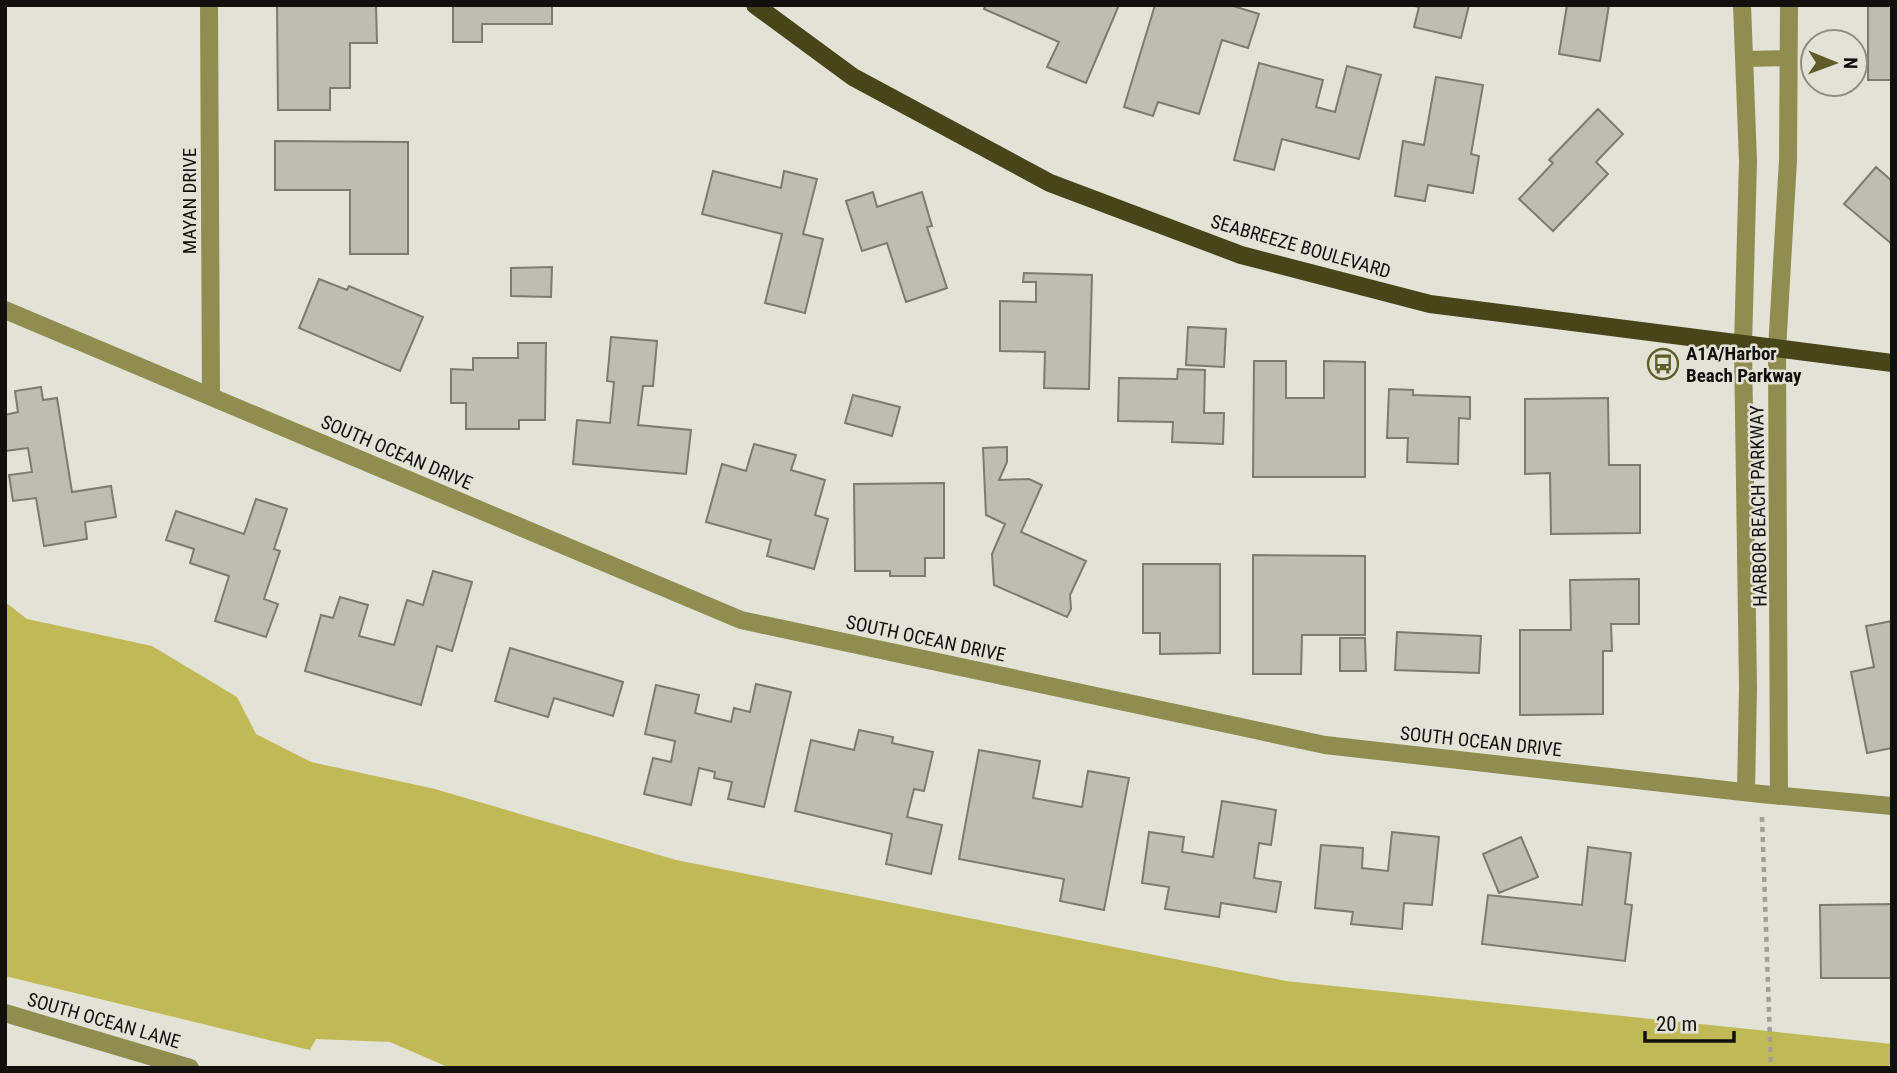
<svg xmlns="http://www.w3.org/2000/svg" width="1897" height="1073" font-family="'Roboto Condensed',sans-serif">
<rect width="100%" height="100%" fill="#e2e2d6"/>
<path fill="#c1b955" d="M5 602 27 619 152 646 237 697 256 734 311 762 435 789 676 860 1286 981 1892 1044V1068H450L390 1042 316 1039 310 1050 5 976Z"/>
<path fill="#bdbdb2" stroke="#7c7b71" stroke-width="2" d="M277 5H376L377 43H350V88H330V110H278Z
M453 5H552V24H482V42H453Z
M986 5H1119L1086 83 1047 67 1059 42 984 9Z
M1155 5H1230L1259 14 1248 48 1222 40 1199 114 1158 102 1153 116 1124 107Z
M1411 5H1469L1461 38 1414 27 1419 7Z
M1567 5H1609L1600 61 1559 54Z
M1868 5H1892V80H1868Z
M1259 63 1323 80 1316 107 1335 112 1347 66 1381 75 1359 159 1282 139 1274 170 1234 160Z
M1436 77 1483 85 1471 154 1479 156 1473 193 1428 185 1425 201 1395 196 1403 141 1424 145Z
M1598 109 1623 134 1596 162 1608 174 1553 231 1519 199 1553 163 1549 160Z
M275 141 408 142V254H350V190H275Z
M1876 167 1892 181V244L1844 204Z
M713 171 781 188 784 171 817 179 803 234 823 239 805 313 765 303 782 234 702 214Z
M873 192 877 207 922 192 932 226 927 227 947 288 906 302 887 243 862 251 846 201Z
M552 267 551 297 511 296V268Z
M1024 273 1092 275 1089 389 1044 388 1045 352 1000 351V301L1036 302V282H1023Z
M319 279 347 290 349 286 423 317 400 371 299 328Z
M1188 327 1226 329 1224 367 1186 365Z
M611 337 657 341 653 386H643L638 425 691 430 686 474 573 464 577 420 610 423 614 382 607 381Z
M518 343H546L545 420H519V429H466V403H451V369L473 370V358H518Z
M1254 361H1286V398H1324V361L1365 362V477H1253Z
M1178 369 1205 370 1204 413H1224L1223 444 1172 442 1173 422 1118 421 1119 378 1177 379Z
M41 387 43 400 57 398 72 492 111 486 116 517 85 522 87 539 44 546 36 498 13 501 9 475 32 472 28 448 5 451V415L18 412 15 391Z
M1389 389 1413 390V395L1470 397V419L1459 418 1458 464 1407 462 1408 438H1387Z
M853 395 900 407 892 436 845 423Z
M1608 398 1609 465H1640V533L1551 534 1550 473 1525 474V399Z
M754 444 796 455 791 470 825 480 815 515 828 519 814 569 767 556 771 540 706 522 722 464 746 471Z
M1007 447V462L999 480 1029 479 1042 485 1021 532 1086 561 1070 595 1071 609 1067 617 994 585 992 554 1005 524 986 515 983 448Z
M944 483V558H925V576H890V571H855L854 484Z
M256 499 287 509 274 549 280 551 264 599 278 604 266 637 215 621 229 576 190 563 194 549 166 540 176 511 244 534Z
M1253 555 1365 556V635H1302L1301 674H1253Z
M1143 564H1220V653L1160 654V633H1143Z
M433 571 472 582 452 651 437 646 421 705 305 671 321 615 333 618 340 597 368 605 359 636 394 645 407 600 423 605Z
M1639 579V624H1611L1612 651H1603V714L1520 715V630H1571L1570 580Z
M1892 621V748L1867 753 1851 672 1874 667 1866 626Z
M1397 632 1481 636 1479 673 1395 670Z
M1340 638H1365L1366 671H1340Z
M510 648 623 682 613 716 554 698 548 717 495 701Z
M756 684 791 692 764 807 728 799 732 782 714 778 715 772 699 768 691 805 644 794 653 758 671 762 675 741 645 734 656 685 699 695 695 713 731 722 734 708 750 712Z
M859 730 893 737 892 743 933 752 924 791 914 789 907 817 942 825 931 874 886 864 892 834 795 811 811 740 854 750Z
M979 750 1040 761 1033 798 1082 807 1088 771 1129 778 1104 910 1060 901 1064 879 959 859Z
M1222 801 1276 810 1271 845 1259 843 1254 878 1281 882 1276 912 1221 903 1219 917 1165 909 1169 887 1142 883 1149 832 1184 837 1182 852 1213 857Z
M1392 832 1439 837 1432 905 1404 903 1402 929 1351 924 1353 912 1315 908 1321 845 1363 848 1362 868 1388 871Z
M1521 837 1538 877 1499 893 1483 854Z
M1588 847 1631 853 1625 904 1632 905 1625 961 1482 944 1488 895 1582 905Z
M1892 904V978H1821L1820 905Z"/>
<g fill="none" stroke-linecap="round" stroke-linejoin="round">
<path stroke="#a1a097" stroke-width="4.5" stroke-dasharray="5 5" stroke-linecap="butt" d="M1762 817 1771 1068"/>
<path stroke="#918c50" stroke-width="16" d="M1744 59 1789 58"/>
<path stroke="#918c50" stroke-width="18" d="M209 5 211 396
M1742 5 1748 161 1743 346 1748 687 1746 792
M5 310 741 620 1325 745 1761 794 1892 806
M1779 796 1777 350 1788 160 1789 5
M5 1013 190 1068"/>
<path stroke="#49451b" stroke-width="18" d="M755 5 853 77 1050 183 1241 255 1430 304 1892 363"/>
</g>
<defs>
<g id="bus-ring" transform="scale(1.575)"><circle r="9.5" fill="#e2e2d6" stroke="#605c29" stroke-width="1.5"/><path d="M-5-6H5V4H4V6H2V4H-2V6H-4V4H-5ZM-3.5-4V0h7V-4ZM-3.5 1.2v1.5H-2V1.2ZM2 1.2v1.5H3.5V1.2Z" fill="#605c29"/></g>
</defs>
<g fill-rule="evenodd">
<use href="#bus-ring" x="1663" y="364"/>
</g>
<g text-anchor="middle" stroke-width="5" stroke-linejoin="round" paint-order="stroke">
<g font-size="19" fill="#11100d" stroke="#e2e2d6">
<text transform="translate(189 201) rotate(-90)" y="7">MAYAN DRIVE</text>
<text transform="translate(1301 246) rotate(16)" y="7">SEABREEZE BOULEVARD</text>
<text transform="translate(397 452) rotate(23)" y="7">SOUTH OCEAN DRIVE</text>
<text transform="translate(1758 506) rotate(-91)" y="7">HARBOR BEACH PARKWAY</text>
<text transform="translate(926 638) rotate(12)" y="7">SOUTH OCEAN DRIVE</text>
<text transform="translate(1481 741) rotate(6)" y="7">SOUTH OCEAN DRIVE</text>
<text transform="translate(104 1020) rotate(16)" y="7">SOUTH OCEAN LANE</text>
</g>
<g font-size="19" font-weight="bold" fill="#11100d" stroke="#e2e2d6" text-anchor="start">
<text x="1686" y="360">A1A/Harbor<tspan x="1686" dy="22">Beach Parkway</tspan></text>
</g>
</g>
<rect width="1897" height="1073" fill="none" stroke="#11100d" stroke-width="14"/>
<g transform="translate(1834 63) rotate(91)"><circle r="33" fill="#e2e2d6" stroke="#8e8e86" stroke-width="2"/>
<path d="M0-5L12 26L0 18L-12 26Z" fill="#605c29"/>
<text y="-10" font-size="19" font-weight="bold" text-anchor="middle" fill="#11100d">N</text>
</g>
<path d="M1645 1031v10h89v-10" fill="none" stroke="#11100d" stroke-width="3.5"/>
<text x="1656" y="1031" font-size="21" fill="#11100d" stroke="#e2e2d6" stroke-width="5" paint-order="stroke">20 m</text>
</svg>
